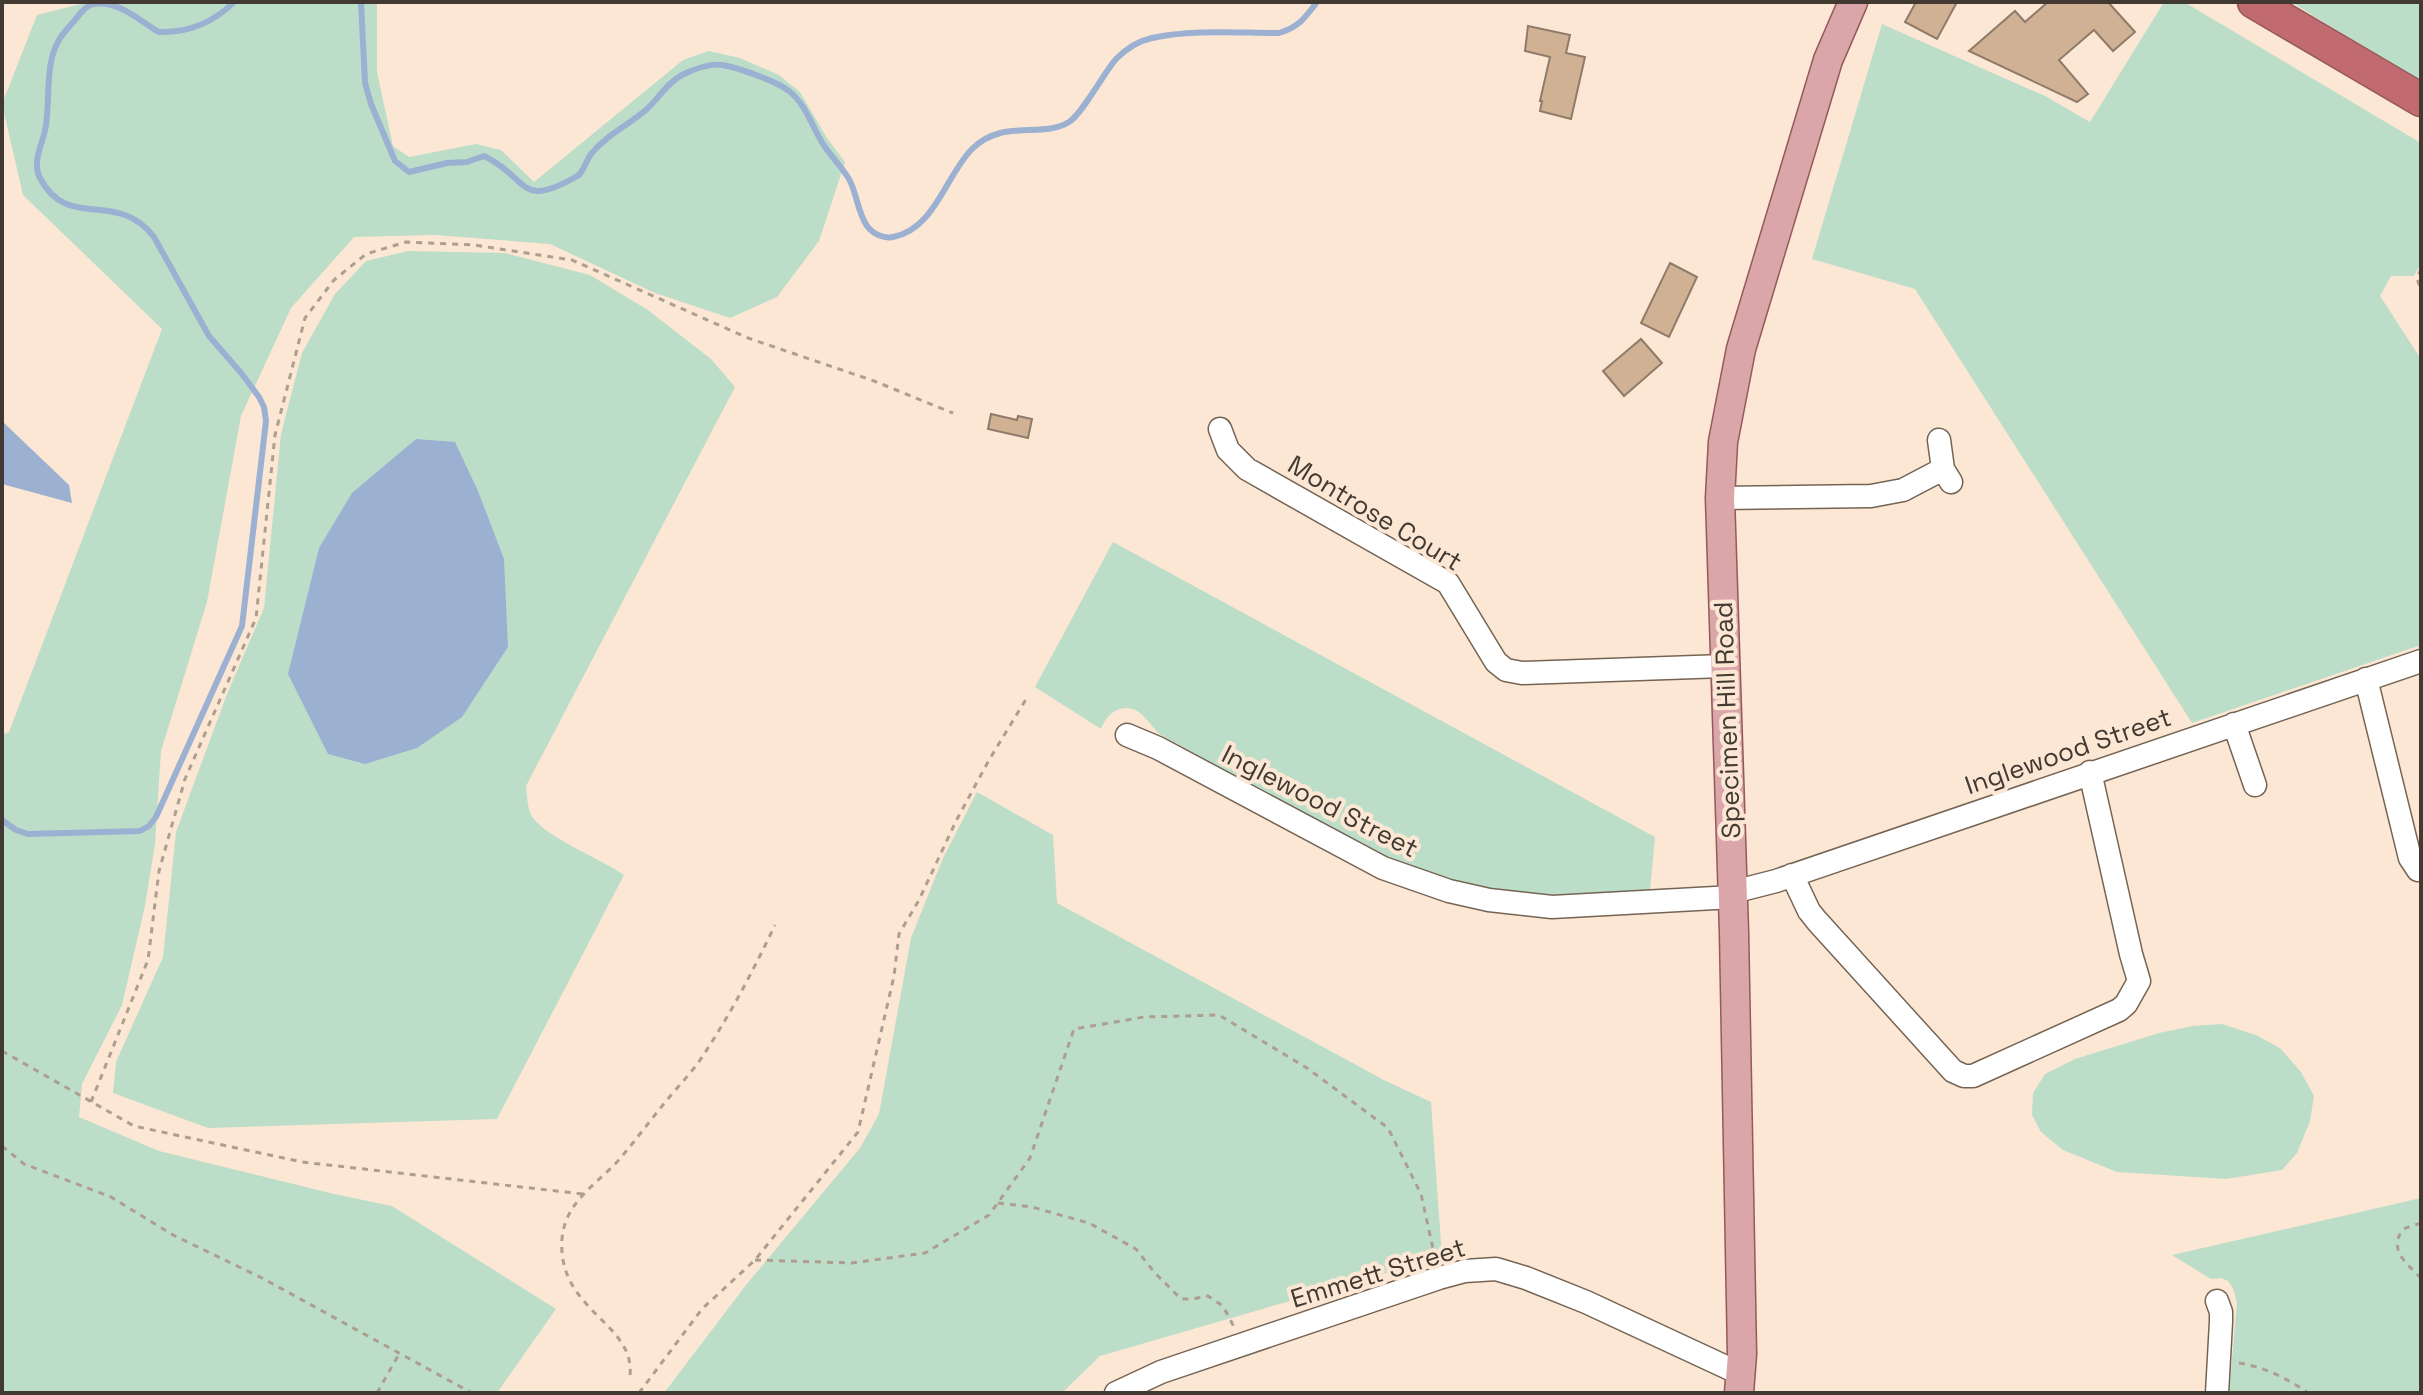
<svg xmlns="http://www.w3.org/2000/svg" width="2423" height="1395" font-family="'Space Grotesk',sans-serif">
<rect width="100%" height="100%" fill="#fce7d4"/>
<path fill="#bcdec9" d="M89 2H377V72L393 146 409 157 476 144 501 150 534 182 683 60 709 51 740 58 779 75 800 92 827 138 845 162 819 241 777 297 730 318 655 293 550 244 435 235 354 237 291 308 241 416 207 602 161 751 155 844 145 906 122 1005 82 1084 79 1117 159 1151 334 1194 392 1206 556 1309 497 1393H2V735L9 732 162 329 23 195 2 104 37 15Z
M2164 2H2184L2421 143V263L2414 276H2391L2380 296 2421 359V645L2192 723 1915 289 1812 259 1882 24 2045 96 2090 122Z
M2291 2H2421V82Z
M408 251 505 253 590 275 648 310 711 359 735 387 526 786C527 794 527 804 530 812 537 834 602 859 624 875L497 1119 208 1128 113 1093 116 1062 163 957 176 832 227 694 264 608 281 434 302 353 335 294 366 261Z
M1113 542 1655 837 1650 891C1574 897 1499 899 1425 874 1383 860 1344 837 1305 815 1257 788 1209 761 1161 735 1152 728 1146 716 1137 711 1121 702 1106 714 1101 729L1035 687Z
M977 792 1053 835 1057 903 1384 1080 1431 1102 1442 1257 1100 1356 1062 1393H664L746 1285 860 1148 879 1114 911 938 943 858Z
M2222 1024 2256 1035 2280 1048 2301 1072 2314 1096 2310 1121 2297 1153 2282 1170 2226 1179 2117 1172 2063 1150 2041 1132 2032 1115 2033 1093 2045 1074 2075 1059 2159 1033 2193 1026Z
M2421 1198V1393H2229L2237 1303 2233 1288 2228 1281 2221 1278 2211 1279 2172 1255Z"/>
<path fill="#9cb0d2" d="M2 421 69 485 72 503 2 484Z
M416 439 455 442 478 491 504 559 508 647 462 717 417 748 365 764 328 754 288 674 319 548 352 493Z"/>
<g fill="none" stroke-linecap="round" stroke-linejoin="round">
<path stroke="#9cb0d2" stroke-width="6" d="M361 2 365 83 371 104 395 161 409 172 447 163 467 162 484 156C530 178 518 211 579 175 585 168 586 161 591 154 606 135 629 125 647 109 659 98 668 82 682 75 694 69 709 63 722 65 737 67 778 82 789 91 807 105 813 130 825 147 833 159 844 169 850 181 857 195 858 213 867 226 873 234 884 239 893 237 935 229 946 175 972 149 1003 118 1042 139 1069 122 1083 113 1103 74 1116 59 1126 49 1138 41 1152 38 1192 29 1237 33 1279 33 1299 27 1304 19 1317 2
M2 820 16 830 28 834 140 831 149 826 156 817 242 626 266 421 264 407 259 397 242 374 209 336 154 237C116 188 68 232 40 178 31 161 44 142 46 125 50 98 45 63 59 40 63 33 69 27 75 20 79 15 85 6 93 4 119 0 138 20 159 32 188 33 213 23 234 2"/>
</g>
<path fill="#d1b194" stroke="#8e7b6a" stroke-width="2" d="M1916 2H1957L1937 39 1905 22Z
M2048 2H2108L2135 32 2113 51 2094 30 2059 60 2088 94 2077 102 1969 51 2015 11 2025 22Z
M1528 26 1570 35 1566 53 1585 57 1571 119 1540 111 1542 101H1540L1550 57 1525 51Z
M1670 263 1697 277 1669 337 1641 323Z
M1641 339 1662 363 1624 396 1603 371Z
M991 414 1017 420 1018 416 1032 419 1028 438 988 429Z"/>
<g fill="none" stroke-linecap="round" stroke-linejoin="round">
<g stroke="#756453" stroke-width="25">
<path id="minor" d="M1220 429 1228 450 1247 469 1448 583 1496 662 1506 670 1522 673 1724 666
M1939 440 1943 469 1951 482
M1720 498 1871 496 1903 490 1943 469
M2366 679 2410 858 2418 870
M2234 724 2255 785
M1127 735 1158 748 1383 868 1449 891 1489 900 1552 907 1733 897
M1792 875 1809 911 1817 921 1953 1071 1964 1076H1973L2119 1010 2126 1004 2139 981 2131 954 2090 772
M1733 892 1776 881 2421 661
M2217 1301 2221 1312V1322L2217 1393
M1116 1393 1161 1372 1439 1278 1465 1271 1496 1269 1526 1278 1586 1302 1741 1374"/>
</g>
<g stroke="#95595a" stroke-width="31">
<path id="major" d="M1739 1393 1742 1354 1734 932 1720 498 1723 442 1741 349 1828 60 1853 2"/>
</g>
<g stroke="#95595a" stroke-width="35">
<path id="highway" d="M2254 2 2421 100"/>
</g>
<path stroke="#ad9e8f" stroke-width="3" stroke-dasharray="6 6" stroke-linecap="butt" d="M2421 269 2417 279 2421 289
M2 1051 134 1126 302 1162 583 1194
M91 1102 148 960 159 871 185 779 256 618 275 435 305 318 334 280 366 254 406 242 474 245 572 260 748 338 874 381 953 413
M2 1146 24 1164 111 1197 173 1235 262 1278 472 1393
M998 1203 1032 1207 1089 1223 1136 1249 1154 1272 1181 1299H1192L1208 1296 1223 1306 1234 1327
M2421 1223 2403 1229C2388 1250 2406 1263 2421 1278
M755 1260 852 1263 925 1253 989 1215 1030 1158 1074 1029 1144 1017 1219 1015 1307 1068 1388 1128 1421 1194 1435 1258
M2239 1363C2264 1367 2287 1378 2308 1393
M630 1375C635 1322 557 1311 562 1239 565 1203 594 1186 617 1162 632 1145 645 1127 659 1110 671 1094 686 1079 698 1063 728 1019 752 973 775 925
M377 1393 399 1354
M639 1393 702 1309 755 1260 858 1132 894 976 899 934 919 900 956 821 989 760 1028 696"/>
<use href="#minor" stroke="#fff" stroke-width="22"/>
<use href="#major" stroke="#daa6a9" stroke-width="28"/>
<use href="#highway" stroke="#c16a70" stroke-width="32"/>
</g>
<g text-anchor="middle" stroke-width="8" stroke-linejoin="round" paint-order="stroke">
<g font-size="26" fill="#423a32" stroke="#fce7d4">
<text transform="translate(1375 513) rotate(31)" y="9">Montrose Court</text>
<text transform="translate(1727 720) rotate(-92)" y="9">Specimen Hill Road</text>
<text transform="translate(2068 751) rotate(-19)" y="9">Inglewood Street</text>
<text transform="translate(1320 801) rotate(27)" y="9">Inglewood Street</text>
<text transform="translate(1378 1273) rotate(-17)" y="9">Emmett Street</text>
</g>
</g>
<rect width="2423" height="1395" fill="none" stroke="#423a32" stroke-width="8"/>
</svg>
